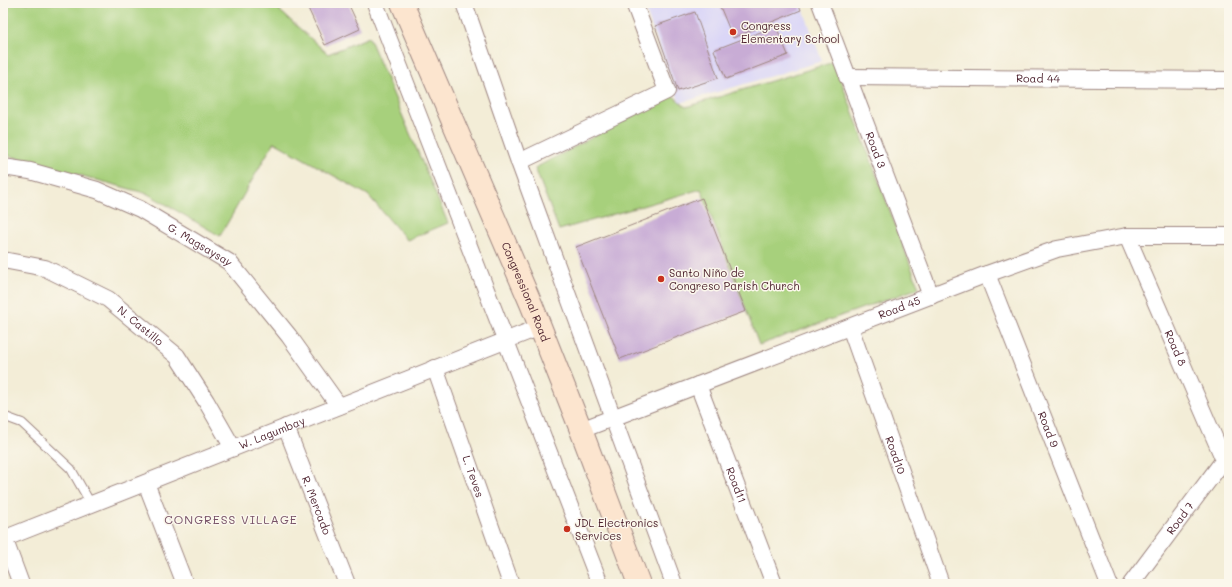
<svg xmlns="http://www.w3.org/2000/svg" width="1232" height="587" font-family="Mali,sans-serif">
<rect width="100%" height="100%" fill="#fbf7ec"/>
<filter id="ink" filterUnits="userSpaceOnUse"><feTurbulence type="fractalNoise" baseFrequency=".025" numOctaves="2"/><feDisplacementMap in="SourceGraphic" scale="8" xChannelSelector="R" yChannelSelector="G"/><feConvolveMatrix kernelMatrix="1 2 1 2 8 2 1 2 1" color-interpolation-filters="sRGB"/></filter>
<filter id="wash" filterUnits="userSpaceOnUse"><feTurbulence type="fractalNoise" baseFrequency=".012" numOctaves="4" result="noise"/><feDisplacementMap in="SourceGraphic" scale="16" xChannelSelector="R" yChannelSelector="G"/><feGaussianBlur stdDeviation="0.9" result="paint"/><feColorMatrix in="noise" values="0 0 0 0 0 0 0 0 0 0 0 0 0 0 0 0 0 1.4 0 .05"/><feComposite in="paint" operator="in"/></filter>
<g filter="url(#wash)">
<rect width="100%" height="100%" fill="#f3edd7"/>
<path fill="#dad6f7" d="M643 3H801L822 61 680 103Z"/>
<path fill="#a7d07c" stroke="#787854" d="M3 3H212L253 5 255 3H282L280 11 328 54 369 37 448 223 407 240 368 195 274 142 220 236 148 194 3 154Z
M834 62 919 288 759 345 701 189 559 230 535 168 672 95 686 107Z"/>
<g id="blocks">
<path fill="#c8acd5" d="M313 3H348L360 29 325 45 307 6Z
M723 3H798L801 10 733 38 719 4Z
M695 12 718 78 678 91 655 26Z
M776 26 788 55 726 79 714 50Z
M702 198 746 311 620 359 576 247Z"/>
</g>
</g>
<g filter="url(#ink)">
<use href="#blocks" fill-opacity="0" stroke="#9e8681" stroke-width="1"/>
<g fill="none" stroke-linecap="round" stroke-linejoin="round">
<g stroke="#9e8681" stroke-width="10">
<path id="lane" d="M3 416 22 423 71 469 91 504"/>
</g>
<g stroke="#9e8681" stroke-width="18">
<g id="street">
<path d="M375 3 600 584"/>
<path d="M464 3 519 162 674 584"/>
<path id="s1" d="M820 3 931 296"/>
<path id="s2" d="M847 77 1229 80"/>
<path d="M519 162 667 91 634 3"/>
<path id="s3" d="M3 167 30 171 97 190 140 209 229 262 289 336 339 406"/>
<path id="s4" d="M1127 236 1224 460"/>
<path id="s5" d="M3 260 45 268 108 299 177 356 206 401 233 448"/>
<path id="s6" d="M987 274 1109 584"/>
<path id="s7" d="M850 327 941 584"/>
<path id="s8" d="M435 368 511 584"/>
<path id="s9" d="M698 385 774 584"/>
<path id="s10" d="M286 427 347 584"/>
<path id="s11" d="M581 430 987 274 1057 249 1127 236H1229"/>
<path d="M146 483 185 584"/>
<path d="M4 538 21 584"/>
<path id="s12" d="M3 539 540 327"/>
<path id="s13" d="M1131 584 1229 453"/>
</g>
</g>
<g stroke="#9e8681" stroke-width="24">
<g id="secondary">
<path id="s14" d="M402 3 532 306 581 430 639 584"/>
</g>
</g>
<use href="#lane" stroke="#fff" stroke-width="8"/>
<use href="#street" stroke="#fff" stroke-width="16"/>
<use href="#secondary" stroke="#fce5cf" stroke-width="22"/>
</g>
</g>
<g fill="#c8321e" stroke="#fbf7ec" stroke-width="1.5">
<circle cx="733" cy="32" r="4"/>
<circle cx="661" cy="279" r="4"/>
<circle cx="567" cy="529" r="4"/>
</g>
<g text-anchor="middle" stroke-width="3" stroke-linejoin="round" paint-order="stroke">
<g font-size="11" fill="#4a1f2b" stroke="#fbf7ec" text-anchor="start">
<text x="741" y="30">Congress<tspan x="741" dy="13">Elementary School</tspan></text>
<text x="669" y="277">Santo Niño de<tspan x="669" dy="13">Congreso Parish Church</tspan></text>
<text x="575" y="527">JDL Electronics<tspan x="575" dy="13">Services</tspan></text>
</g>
<g font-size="11" fill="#4a1f2b" stroke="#fbf7ec">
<text dy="4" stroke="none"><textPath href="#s2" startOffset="191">Road 44</textPath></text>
<text dy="4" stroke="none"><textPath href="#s1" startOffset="157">Road 3</textPath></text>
<text dy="4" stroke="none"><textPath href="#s3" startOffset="214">G. Magsaysay</textPath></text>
<text dy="4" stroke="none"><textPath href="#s14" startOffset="314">Congressional Road</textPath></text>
<text dy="4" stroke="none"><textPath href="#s11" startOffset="341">Road 45</textPath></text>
<text dy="4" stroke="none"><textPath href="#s5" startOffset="155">N. Castillo</textPath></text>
<text dy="4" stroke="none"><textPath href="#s4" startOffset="122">Road 8</textPath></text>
<text dy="4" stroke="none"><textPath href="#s6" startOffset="167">Road 9</textPath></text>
<text dy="4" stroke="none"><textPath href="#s12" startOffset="289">W. Lagumbay</textPath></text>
<text dy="4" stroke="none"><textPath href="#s7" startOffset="136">Road10</textPath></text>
<text dy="4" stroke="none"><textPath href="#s8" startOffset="115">L. Teves</textPath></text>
<text dy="4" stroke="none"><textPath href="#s9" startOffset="107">Road11</textPath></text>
<text dy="4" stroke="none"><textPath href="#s10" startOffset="84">R. Mercado</textPath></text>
<text dy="4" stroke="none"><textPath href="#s13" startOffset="82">Road 7</textPath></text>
</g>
<g font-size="12" letter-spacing="1" fill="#765066" stroke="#fbf7ec">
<text x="231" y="524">CONGRESS VILLAGE</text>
</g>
</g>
<rect width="1232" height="587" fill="none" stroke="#fbf7ec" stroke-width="16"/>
</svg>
